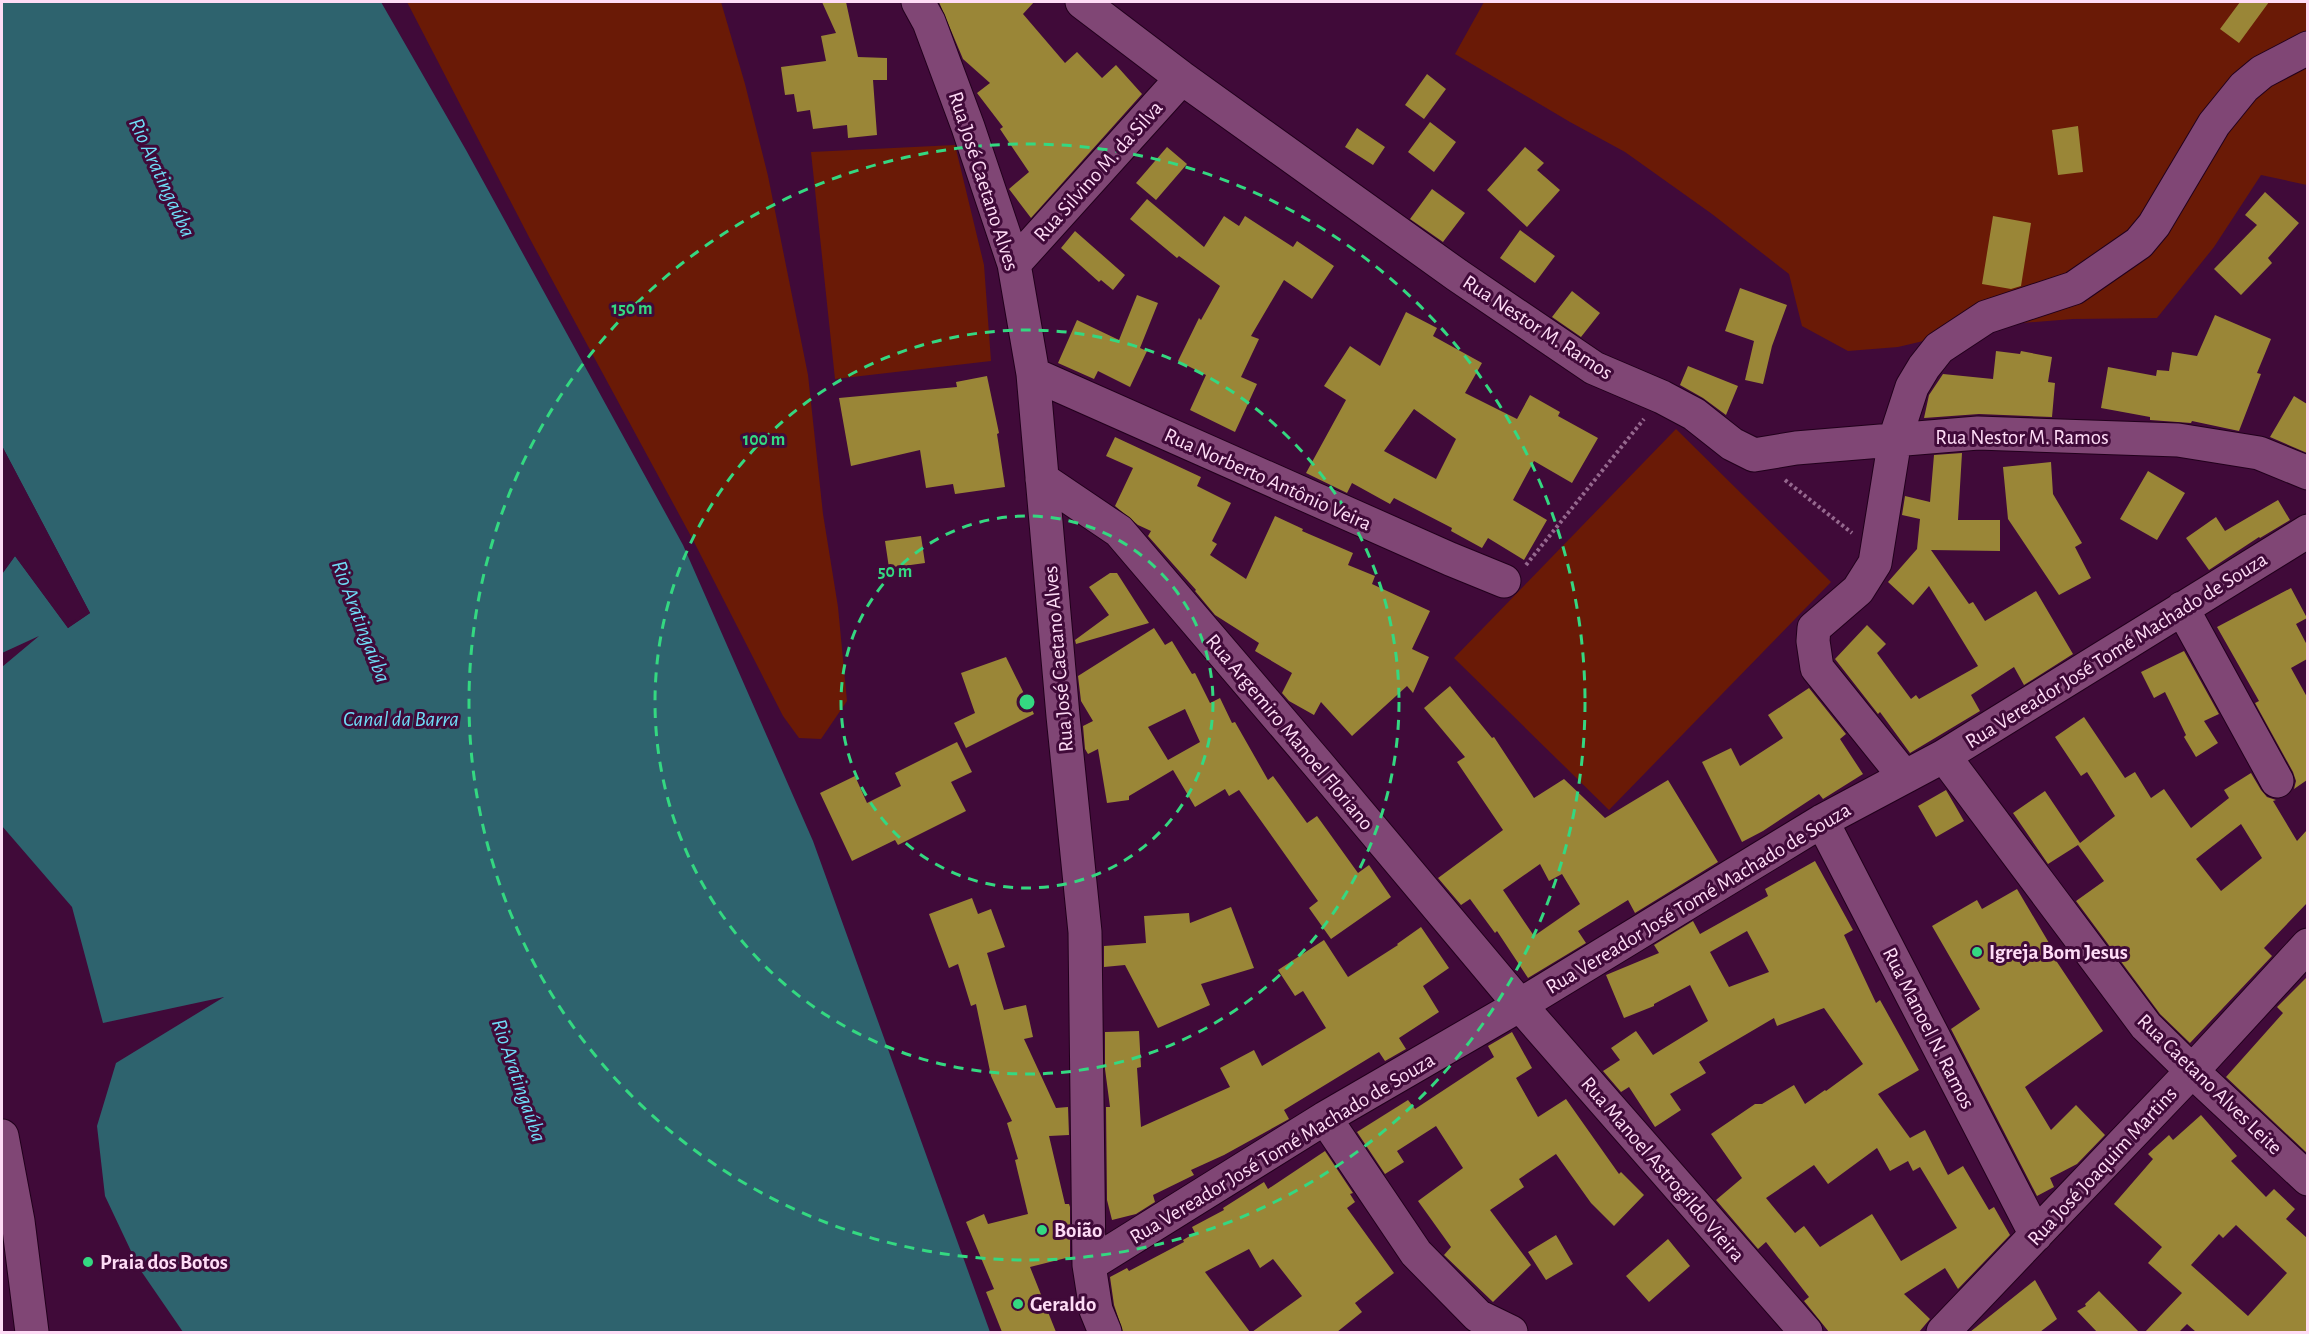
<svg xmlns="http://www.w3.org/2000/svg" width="2309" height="1334" font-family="'Alegreya Sans',sans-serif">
<rect width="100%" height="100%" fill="#400a39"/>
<path fill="#6a1a06" d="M407 2H721L745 84 768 176 808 375 823 514 838 607 847 701 821 739 799 738 783 716 693 540 530 239Z
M1484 2H2307V185L2261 175 2214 247 2157 318 2073 319 2009 324 1953 334 1898 347 1848 351 1802 326 1789 274 1712 214 1625 152 1570 122 1455 54Z
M955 145 984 265 991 361 835 379 811 152Z
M1676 429 1831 582 1609 810 1454 658Z"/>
<path fill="#2e636e" d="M2 2H381L466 150 683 545 813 841 990 1332H183L139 1268 105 1196 97 1126 116 1063 224 997 103 1023 72 907 2 826V667L39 636 2 653V574L15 556 68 628 90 613 2 446Z"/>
<path fill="#400a39" d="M2 446 90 613 68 628 15 556 2 574V569L12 554 16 553 69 624 86 612 10 470 2 453Z"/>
<path fill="#9a8637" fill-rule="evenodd" d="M822 2H846L858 57 887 58V80H873L877 135 848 138 847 125 813 129 810 110 797 112 794 94 785 95 781 67 826 61 821 36 836 33Z
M939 2H1034L1023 14 1065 63 1077 52 1102 78 1116 65 1142 94 1031 218 1009 189 1029 172 1000 129 1003 127 977 93 990 83 963 59Z
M2240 2H2269L2239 43 2220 29Z
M1427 74 1446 89 1424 119 1405 105Z
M1430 122 1456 142 1434 172 1408 152Z
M2078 126 2083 172 2058 175 2052 130Z
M1357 128 1385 147 1373 165 1345 147Z
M1167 147 1187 164 1156 200 1136 183Z
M1525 147 1544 163 1537 170 1560 190 1527 227 1487 190Z
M1432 189 1465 213 1443 242 1410 219Z
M2265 192 2299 223 2268 258 2272 263 2241 295 2214 269 2257 225 2245 215Z
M1147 199 1204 247 1224 216 1239 226 1245 216 1293 247 1297 241 1334 266 1312 299 1284 280 1251 336 1259 339 1241 377 1257 384 1235 432 1190 410 1206 375 1178 361 1199 318 1201 320 1220 286 1179 256 1177 258 1130 219Z
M1993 216 2031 223 2021 286 2011 289 1982 284Z
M1520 230 1555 256 1535 283 1500 258Z
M1075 231 1125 275 1113 290 1101 280 1099 282 1061 248Z
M1740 288 1787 305 1772 346 1763 384 1745 380 1754 341 1725 331Z
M1572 291 1600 313 1581 337 1552 317Z
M1137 295 1158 303 1140 348 1147 351 1130 387 1098 371 1094 379 1058 363 1077 320 1119 340Z
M1406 312 1437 328 1433 336 1482 363 1465 393 1517 419 1530 395 1560 412 1558 416 1598 438 1572 483 1534 461 1513 500 1547 520 1524 560 1488 538 1482 548 1451 531 1452 528 1394 498 1390 504 1352 483 1347 493 1306 473 1346 400 1324 386 1350 346 1380 366ZM1414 409 1456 439 1436 479 1384 451Z
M2215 315 2271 339 2257 373 2261 374 2239 431 2192 421 2191 423 2150 420V417L2101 408 2108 367 2156 376 2157 370 2169 371 2172 352 2197 356Z
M1996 351 2020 354 2021 351 2052 357 2048 382 2055 383 2052 417 1979 414 1924 418 1929 395 1943 374 1993 379Z
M1688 366 1738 386 1726 415 1703 398 1680 385Z
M987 376 999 433 997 434 1005 487 955 494 953 484 926 488 920 450 851 466 839 398 957 387 956 382Z
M2294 396 2307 404V453L2270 437Z
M1115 437 1201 477 1197 486 1231 503 1212 541 1217 544 1210 555 1246 579 1275 516 1303 529 1302 531 1353 553 1348 565 1375 576 1372 584 1430 611 1412 649 1429 657 1413 693 1407 686 1352 736 1321 702 1314 715 1289 701 1282 693 1292 673 1255 651 1259 643 1215 615 1195 591 1196 590 1148 536 1151 531 1138 525 1115 506 1133 468 1106 456Z
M1962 453 1958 520H2000V551L1931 550 1969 604 1973 602 1985 621 2036 591 2073 654 2024 685 2014 667 1971 695 1980 711 1910 753 1880 712 1878 714 1835 659 1867 625 1886 644 1877 653 1911 699 1916 695 1919 699 1978 666 1929 586 1913 605 1888 582 1917 549 1920 519 1902 515 1905 496 1930 502 1934 455Z
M2051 462 2053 494 2082 543 2075 547 2091 578 2059 595 2008 519 2003 467Z
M2148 471 2185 493 2157 540 2120 519Z
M2278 500 2290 520 2260 538 2259 537 2209 570 2186 538 2216 517 2225 531Z
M921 536 925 563 889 568 885 541Z
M1110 573H1117L1149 623 1076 644 1075 640 1109 615 1089 587Z
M2291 588 2307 618 2296 624 2307 645V659L2291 668 2307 697V780L2294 789 2296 781 2293 772 2255 703 2259 701 2217 627Z
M1154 628 1165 645 1172 641 1192 674 1195 673 1210 703 1220 698 1232 723 1235 722 1268 780 1273 776 1307 823 1317 816 1358 873 1369 865 1391 897 1331 939 1309 908 1318 901 1239 790 1229 796 1225 789 1195 807 1173 770 1129 796V800L1107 803 1098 749 1088 754 1085 749 1083 726 1093 721 1081 701 1078 676ZM1185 709 1200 742 1168 760 1148 727Z
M2184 651 2219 714 2204 721 2218 743 2196 757 2184 737 2186 735 2165 692 2154 698 2141 672Z
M1006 657 1034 714 966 748 954 723 975 713 961 673Z
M1450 686 1492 738 1494 737 1534 798 1564 779 1605 818 1668 780 1718 862 1635 913 1628 900 1578 931 1586 943 1528 978 1497 931 1495 933 1470 899 1461 905 1438 878 1503 830 1457 762 1465 757 1424 708ZM1540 864 1549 881 1562 874 1580 904 1534 936 1503 890Z
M1809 688 1846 734 1840 739 1863 774 1823 799 1819 794 1763 831 1742 842 1702 762 1731 748 1740 766 1783 738 1768 715Z
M2084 717 2125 778 2135 772 2151 798 2164 789 2191 828 2229 798 2224 790 2251 773 2261 790 2267 797 2276 800 2273 801 2297 841 2307 830V903L2264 948 2272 956 2190 1043 2160 1014 2076 901 2104 881 2078 845 2048 864 2013 813 2045 791 2080 843 2115 816 2087 772 2081 776 2055 737ZM2241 824 2262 858 2221 891 2196 859Z
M957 742 972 772 951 782 966 811 898 845 895 840 852 861 820 793 855 776 867 803 901 786 895 773Z
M1946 790 1964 821 1936 837 1918 806Z
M1815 861 1853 930 1844 935 1876 1003 1880 1000 1919 1070 1878 1094 1910 1138 1925 1130 1948 1175 1963 1166 1989 1210 1994 1207 2010 1235 1958 1289 1945 1268 1904 1294 1930 1319 1919 1332H1829L1804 1301 1809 1297 1766 1242 1758 1249 1716 1200 1742 1178 1711 1134 1755 1104H1762L1794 1085 1805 1104 1825 1090 1826 1091 1863 1064 1824 1008 1777 1026 1774 1018 1699 1062 1706 1073 1670 1094 1681 1110 1655 1127 1629 1087 1621 1092 1603 1071 1620 1060 1611 1048 1636 1031 1653 1055 1708 1021 1690 985 1654 1004V1006L1624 1018 1606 975 1659 953 1654 945 1693 921 1700 934 1768 896 1765 889ZM1747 931 1769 972 1729 987 1710 952ZM1877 1148 1890 1171 1908 1161 1913 1171 1920 1167 1957 1228 1901 1261 1872 1214 1820 1247 1804 1226 1795 1233 1766 1198 1814 1165 1828 1184Z
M2017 889 2052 948 2049 950 2103 1031 2025 1087 2051 1130 2076 1105 2105 1135 2077 1164 2050 1178 2054 1187 2037 1196 1951 1029 1980 1009 1932 926 1977 900 1982 909Z
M972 898 978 914 991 909 1005 947 987 953 1004 1010 1026 1005 1033 1037 1024 1039 1056 1108 1068 1107 1069 1135 1049 1136 1065 1204H1069L1070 1207V1257L1030 1267 1056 1332H1002L986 1292 994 1289 966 1222 984 1214 988 1224 1028 1214 1015 1160 1018 1159 1007 1123 1012 1121 991 1076 976 1004 971 1006 958 964 949 968 929 914Z
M1231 907 1254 968 1201 984 1210 1005 1158 1028 1125 965 1104 967V946L1146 943 1144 916 1189 913 1190 923Z
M1421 927 1449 968 1423 986 1439 1012 1399 1038 1406 1049 1385 1061 1379 1052 1284 1110 1289 1119 1224 1155 1191 1170 1194 1175 1153 1195 1155 1202 1136 1214 1112 1220 1107 1200 1106 1107H1110L1105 1069V1032L1139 1031 1141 1067 1137 1068 1141 1127 1230 1087 1220 1068 1254 1050 1262 1066 1326 1028 1303 991 1295 996 1278 970 1324 940 1348 977 1398 945 1397 944Z
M2307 977V1153L2226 1077 2283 1013 2277 1007Z
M1512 1032 1532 1068 1516 1078 1538 1117 1566 1099 1619 1174 1621 1172 1644 1195 1614 1226 1591 1203 1556 1154 1519 1179 1524 1187 1490 1210 1531 1265 1493 1302 1444 1255 1451 1247 1418 1201 1463 1168 1436 1126 1397 1151 1404 1162 1385 1174 1357 1132 1408 1100 1415 1109 1494 1057 1488 1046Z
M2201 1115 2237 1156 2231 1161 2266 1197 2274 1189 2295 1209 2286 1219 2307 1238V1332H2196L2187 1324 2179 1332H2145L2182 1293 2148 1263 2162 1247 2114 1204 2153 1159 2148 1154 2169 1135 2173 1140ZM2236 1225 2287 1273 2248 1316 2191 1265 2219 1234 2223 1238Z
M1325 1151 1353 1193 1350 1194 1355 1202 1347 1208 1394 1273 1355 1303 1362 1312 1337 1332H1252L1302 1296 1273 1259 1260 1268 1249 1249 1205 1272 1250 1332H1123L1114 1305 1110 1277 1127 1268 1129 1271 1184 1242 1183 1240 1195 1233 1192 1227 1224 1210 1223 1208 1264 1182 1268 1189Z
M1556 1235 1573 1264 1546 1280 1528 1252Z
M1668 1239 1690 1266 1649 1302 1626 1276Z
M2035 1280 2057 1319 2040 1332H1970Z
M2099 1291 2139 1332H2097L2077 1311 2086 1306 2085 1304Z"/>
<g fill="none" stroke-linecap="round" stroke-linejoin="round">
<g stroke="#21001c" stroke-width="35">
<path id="minor" d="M918 2 929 22 968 127 1014 264 1033 374 1063 716 1085 932 1089 1265 1096 1310 1105 1332
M1082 2 1182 78 1457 275 1594 368 1662 397 1694 414 1732 444 1754 455 1796 448 1978 433 2178 440 2259 453 2308 473
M1014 264 1182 78
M1033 374 1450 559 1504 581
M1042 479 1119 531 1317 763 1520 1005 1806 1332
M2182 608 2277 781
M1944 756 2146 1026 2192 1071 2308 1179
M1904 776 1817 668 1813 641 1814 628 1858 590 1875 563 1895 439 1912 387 1924 367 1939 348 1986 317 2074 288 2139 243 2154 225 2214 124 2244 87 2262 72 2308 48
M1822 821 2036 1235
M1325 1118 1416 1253 1478 1316 1511 1332
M2 1136 18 1221 32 1332
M1089 1265 1325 1118 1520 1005 1822 821 1944 756 2308 531
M1943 1332 2192 1071 2308 945"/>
</g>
<path stroke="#95688e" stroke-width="4" stroke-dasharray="3 3" stroke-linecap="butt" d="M1785 480 1852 533
M1526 565 1644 419"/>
<use href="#minor" stroke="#804675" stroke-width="33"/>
</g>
<g fill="none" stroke="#34d881" stroke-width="3" stroke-dasharray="10 8">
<circle cx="1027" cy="702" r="186"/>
<circle cx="1027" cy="702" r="372"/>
<circle cx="1027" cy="702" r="558"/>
</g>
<g fill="#34d881" stroke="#400a39" stroke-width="2">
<circle cx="1977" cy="952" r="6"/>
<circle cx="1042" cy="1230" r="6"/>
<circle cx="88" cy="1262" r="6"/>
<circle cx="1018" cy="1304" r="6"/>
</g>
<g text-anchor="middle" stroke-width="6" stroke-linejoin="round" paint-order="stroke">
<g font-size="21" fill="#fedcf6" stroke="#400a39">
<text transform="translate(1098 171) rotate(-48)" y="7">Rua Silvino M. da Silva</text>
<text transform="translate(984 181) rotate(72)" y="7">Rua José Caetano Alves</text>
<text transform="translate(1538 327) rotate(33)" y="7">Rua Nestor M. Ramos</text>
<text x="2022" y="444">Rua Nestor M. Ramos</text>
<text transform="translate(1268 479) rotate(24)" y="7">Rua Norberto Antônio Veira</text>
<text transform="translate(2116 650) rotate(-32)" y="7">Rua Vereador José Tomé Machado de Souza</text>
<text transform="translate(1058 659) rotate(-95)" y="7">Rua José Caetano Alves</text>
<text transform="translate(1290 732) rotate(50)" y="7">Rua Argemiro Manoel Floriano</text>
<text transform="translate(1698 898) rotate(-31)" y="7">Rua Vereador José Tomé Machado de Souza</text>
<text transform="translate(1929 1028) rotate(63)" y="7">Rua Manoel N. Ramos</text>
<text transform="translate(2210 1084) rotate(44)" y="7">Rua Caetano Alves Leite</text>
<text transform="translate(1282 1148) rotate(-31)" y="7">Rua Vereador José Tomé Machado de Souza</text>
<text transform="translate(2102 1166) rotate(-47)" y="7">Rua José Joaquim Martins</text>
<text transform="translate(1663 1169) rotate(49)" y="7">Rua Manoel Astrogildo Vieira</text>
</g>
<g font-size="21" font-weight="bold" fill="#fedcf6" stroke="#400a39" text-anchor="start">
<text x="1989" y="959">Igreja Bom Jesus</text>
<text x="1054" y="1237">Boião</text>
<text x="100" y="1269">Praia dos Botos</text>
<text x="1030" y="1311">Geraldo</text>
</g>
<g font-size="22" font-style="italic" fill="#6fddf6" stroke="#400a39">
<text transform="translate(163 177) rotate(65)" y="8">Rio Aratingaúba</text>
<text transform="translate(362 621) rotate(69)" y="8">Rio Aratingaúba</text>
<text x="401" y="726">Canal da Barra</text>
<text transform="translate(520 1080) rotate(71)" y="8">Rio Aratingaúba</text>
</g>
</g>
<circle cx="1027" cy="702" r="9" fill="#34d881" stroke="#400a39" stroke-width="3"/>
<g font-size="18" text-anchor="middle" font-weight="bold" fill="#34d881" stroke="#400a39" stroke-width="6" stroke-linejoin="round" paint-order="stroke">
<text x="632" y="314">150 m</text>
<text x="764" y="445">100 m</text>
<text x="895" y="577">50 m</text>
</g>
<rect width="2309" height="1334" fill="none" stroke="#fedcf6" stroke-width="6"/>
</svg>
